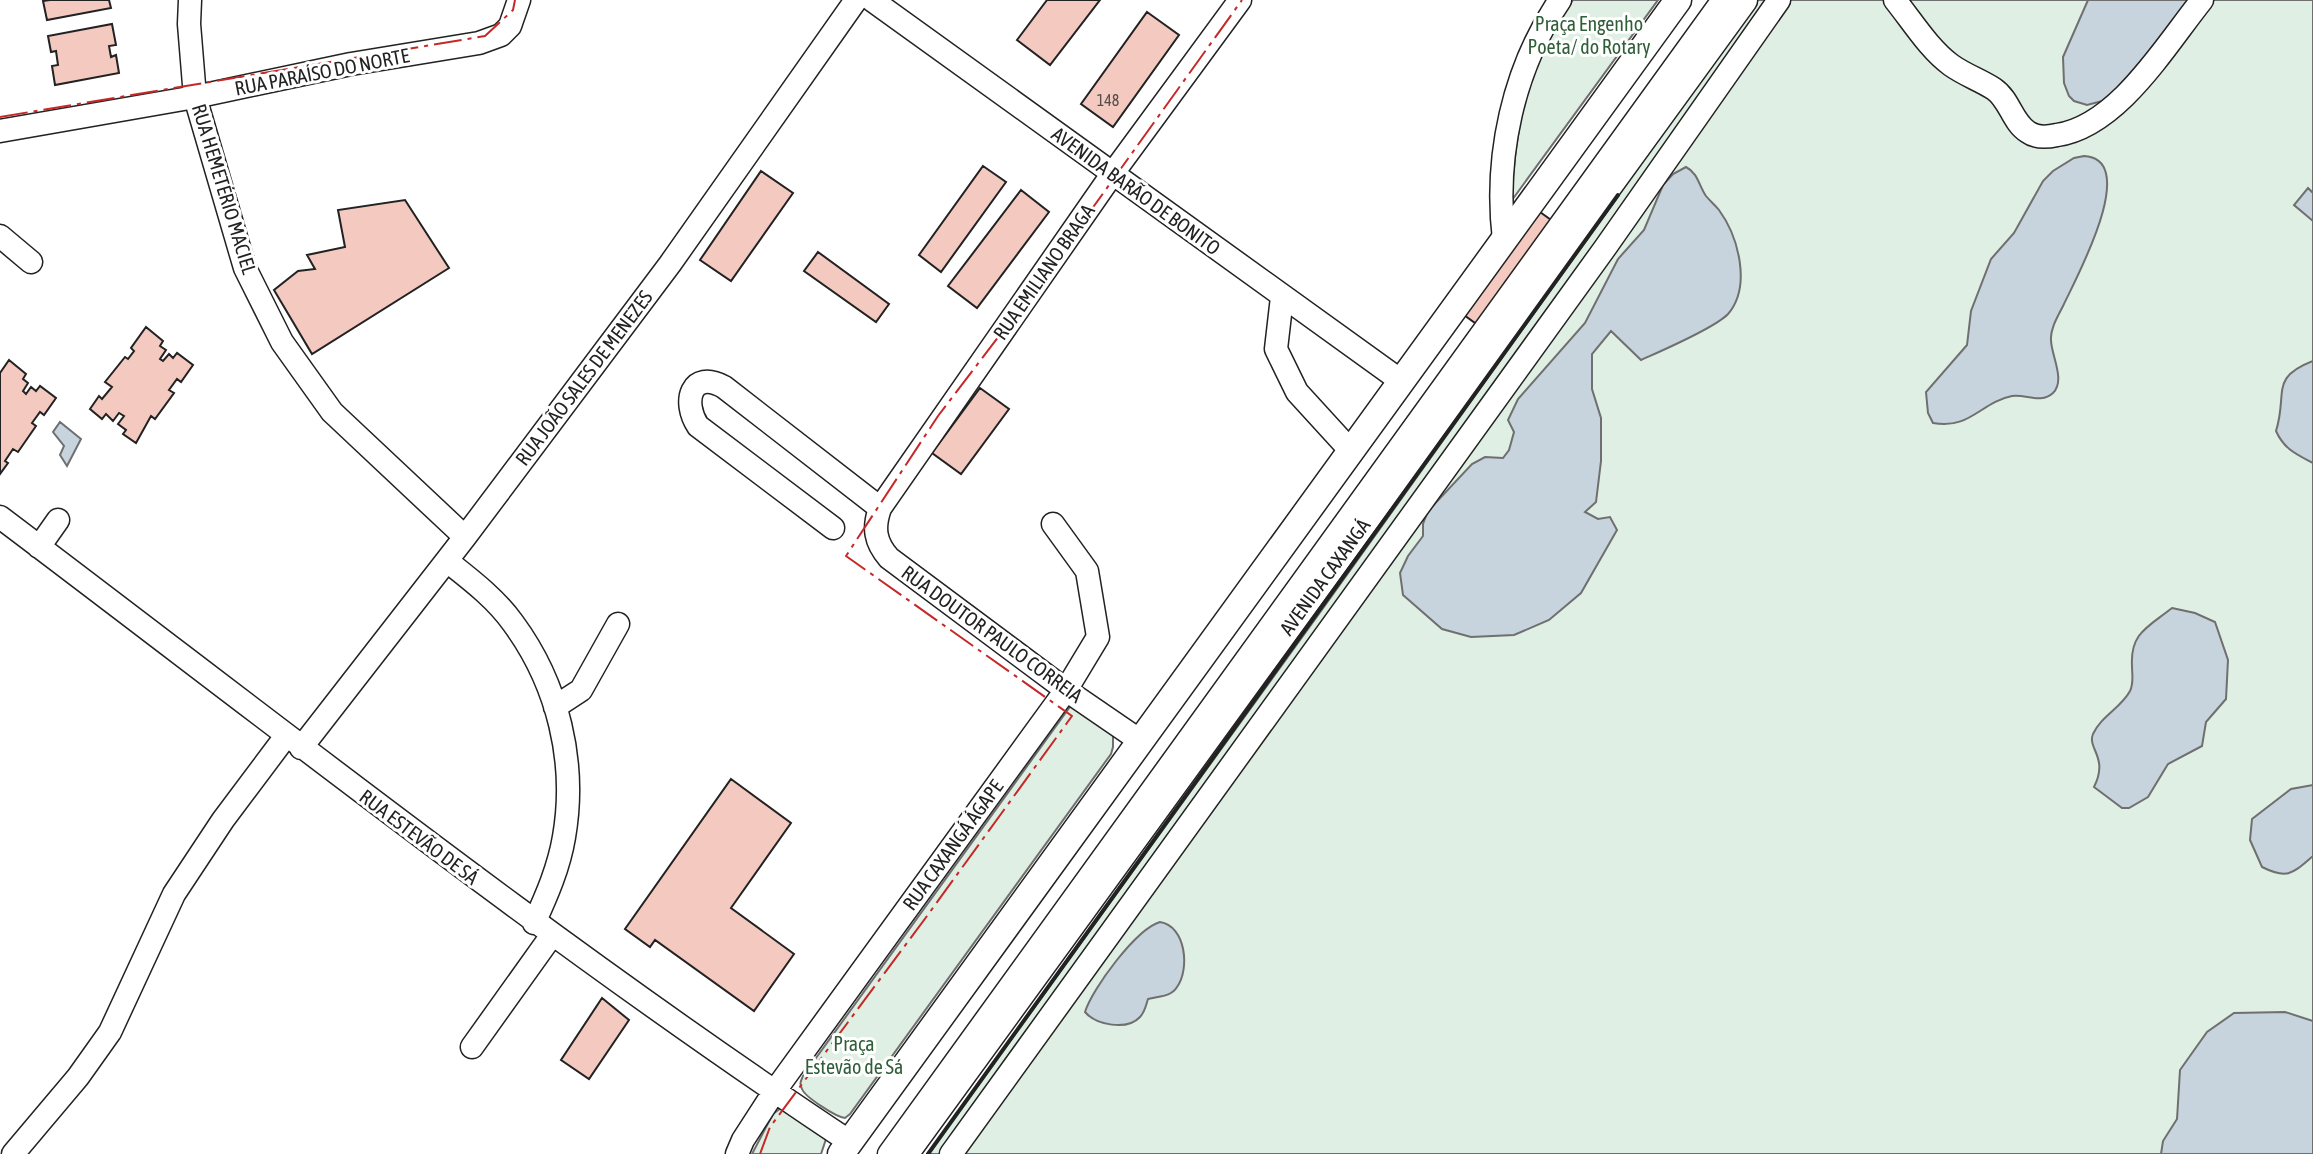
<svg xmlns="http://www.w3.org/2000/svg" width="2313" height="1154" font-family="'Asap Condensed',sans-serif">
<rect width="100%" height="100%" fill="#fff"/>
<path fill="#e0efe3" stroke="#6f6f6f" stroke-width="2" d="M1573 0H1658L1512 200C1514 130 1529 56 1573 0Z
M1758 0H2313V1154H928L1316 618Z
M1072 704 1113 733V747L1111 754 850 1114 845 1118C836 1117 805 1097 802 1089 799 1083 801 1081 803 1076Z
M781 1108H788L826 1139 821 1154H752L773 1114Z"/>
<path fill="#c7d3dd" stroke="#6f6f6f" stroke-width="2" d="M2088 0H2193L2110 99 2087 105 2074 101 2069 96 2064 83 2063 57Z
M2084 156C2142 159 2074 282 2063 306 2058 316 2050 329 2051 340 2051 355 2066 380 2053 393 2041 404 2026 394 2012 396 1981 402 1970 430 1933 423L1928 413 1926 392 1967 345 1971 311 1991 259 2014 233 2043 181 2053 171 2074 158Z
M1686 167C1698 173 1699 186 1706 196 1710 201 1715 205 1719 210 1738 236 1752 286 1728 314 1715 328 1661 351 1641 360L1611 331 1592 354V389L1601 418V461L1596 502 1585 512 1598 519 1610 517 1617 530 1581 593 1549 620 1514 635 1471 637 1442 629 1403 595 1400 573 1408 556 1423 536V524L1428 511 1472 464 1485 457 1503 458 1509 450 1514 432 1508 420 1518 399 1585 323 1618 259 1644 230 1663 185 1673 174Z
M2308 188 2313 193V221L2294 205Z
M2313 361V463C2296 454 2284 449 2276 431 2288 393 2269 378 2313 361Z
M60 422 81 439 67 466 60 455 64 446 53 432Z
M2172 608 2195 613 2215 622 2228 660 2226 699 2206 722 2202 746 2168 764 2148 797 2129 808H2122L2094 787C2109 757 2087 749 2093 734 2101 716 2121 708 2130 691 2134 683 2132 675 2132 666 2130 633 2148 627 2172 608Z
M2313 785V856C2293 873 2288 880 2262 867L2250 840 2252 819 2291 789Z
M1160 922C1186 926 1190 969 1177 987 1171 997 1159 996 1148 999 1146 1005 1145 1012 1140 1017 1127 1031 1096 1025 1085 1012 1092 989 1136 929 1160 922Z
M2285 1012 2313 1021V1154H2161L2163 1141 2177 1119 2180 1070 2207 1032 2234 1013Z"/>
<path fill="#f3c9c0" stroke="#222" stroke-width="2" d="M50 0H109L111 8 47 20 43 1Z
M1047 0H1100L1050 65 1017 40Z
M1147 12 1179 35 1113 127 1081 104Z
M112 24 116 45 109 46 111 57 116 55 119 73 55 85 52 66 58 65 56 51 51 52 48 36Z
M983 166 1006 182 941 272 919 255Z
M761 171 793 193 731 281 700 260Z
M1021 190 1049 212 977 308 948 286Z
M405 200 449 268 312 354 274 290 298 271 315 269 307 255 345 247 338 210Z
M1540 212 1558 225 1482 328 1464 315Z
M818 252 889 304 876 322 804 271Z
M146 327 163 341 160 346 166 350 160 359 163 361 169 354 173 358 177 353 193 365 181 382 177 379 169 390 174 393 155 419 151 416 136 443 123 434 126 430 118 424 124 416 119 413 113 421 106 414 102 419 90 409 99 396 102 399 112 387 105 382 125 357 128 359 134 351 131 348Z
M9 360 26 374 23 379 28 383 23 391 26 394 31 387 36 391 40 386 56 398 44 415 40 412 32 423 36 426 18 452 13 449 5 461 8 463 0 474V373Z
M980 388 1009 409 961 474 932 453Z
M731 779 791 823 731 908 794 954 754 1011 655 940 650 947 625 929Z
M602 998 629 1020 589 1079 561 1060Z"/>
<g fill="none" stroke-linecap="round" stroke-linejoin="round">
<g stroke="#222" stroke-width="25">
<path id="minor" d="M190 0 189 24 195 97 245 268 282 342 332 412 465 537
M872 0 1401 381
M1895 0C1912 21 1929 49 1951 65 1965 75 1980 80 1994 89 2010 100 2012 122 2028 132 2036 138 2048 137 2057 135 2118 126 2165 46 2202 0
M0 131 195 97 351 64 479 43 501 35 510 26 519 0
M0 236 31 262
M1504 240C1494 157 1513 69 1560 0
M1282 297 1276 349 1297 392 1350 450
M0 517C281 729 556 947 850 1142
M833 528 698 426C682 402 691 369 724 387L880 508
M39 547 58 520
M447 561C471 580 495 598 513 623 558 684 577 762 564 837 559 867 547 895 534 923
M555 707 581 690 618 624
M1139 740 1066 690 889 558C875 542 873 528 880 508L1113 173 1240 0
M301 748 465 537 670 264 856 0
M472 1047 552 935
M13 1154 78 1077 110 1032 174 894 223 820 286 736
M737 1154 743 1140 774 1092 1066 690 1098 637 1087 571 1053 524
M889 1154 1723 0
M951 1154 1605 248 1779 0"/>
</g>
<g stroke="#222" stroke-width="29">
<path id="major" d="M841 1154 1678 0
M905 1154 1744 0"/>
</g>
<use href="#minor" stroke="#fff" stroke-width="22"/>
<use href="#major" stroke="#fff" stroke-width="26"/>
<path stroke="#222" stroke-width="4" d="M928 1154 1618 195"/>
<path stroke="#c62828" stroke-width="2" stroke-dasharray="28 6 4 6" stroke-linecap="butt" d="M0 117 485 36 513 10 515 0
M760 1154 770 1127 927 916 1072 716 846 556 938 416 1025 302 1242 0"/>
</g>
<g text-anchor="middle" stroke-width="6" stroke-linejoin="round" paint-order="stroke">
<g font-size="16" fill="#564c4a">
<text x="1108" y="106">148</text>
</g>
<g font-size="20" fill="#2f5e38" stroke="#fff">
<text x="1589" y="31">Praça Engenho<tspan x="1589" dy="23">Poeta/ do Rotary</tspan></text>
<text x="854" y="1051">Praça<tspan x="854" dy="23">Estevão de Sá</tspan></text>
</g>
<g font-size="20" fill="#222" stroke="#fff">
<text transform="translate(322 72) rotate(-11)" y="7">RUA PARAÍSO DO NORTE</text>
<text transform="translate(224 189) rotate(73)" y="7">RUA HEMETÉRIO MACIEL</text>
<text transform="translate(1136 191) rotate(36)" y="7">AVENIDA BARÃO DE BONITO</text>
<text transform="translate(1044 272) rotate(-55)" y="7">RUA EMILIANO BRAGA</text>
<text transform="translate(584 378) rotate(-53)" y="7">RUA JOÃO SALES DE MENEZES</text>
<text transform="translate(1325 577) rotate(-54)" y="7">AVENIDA CAXANGÁ</text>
<text transform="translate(992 634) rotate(36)" y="7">RUA DOUTOR PAULO CORREIA</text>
<text transform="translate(419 837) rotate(37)" y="7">RUA ESTEVÃO DE SÁ</text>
<text transform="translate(953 845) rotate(-54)" y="7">RUA CAXANGÁ ÁGAPE</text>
</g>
</g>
</svg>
